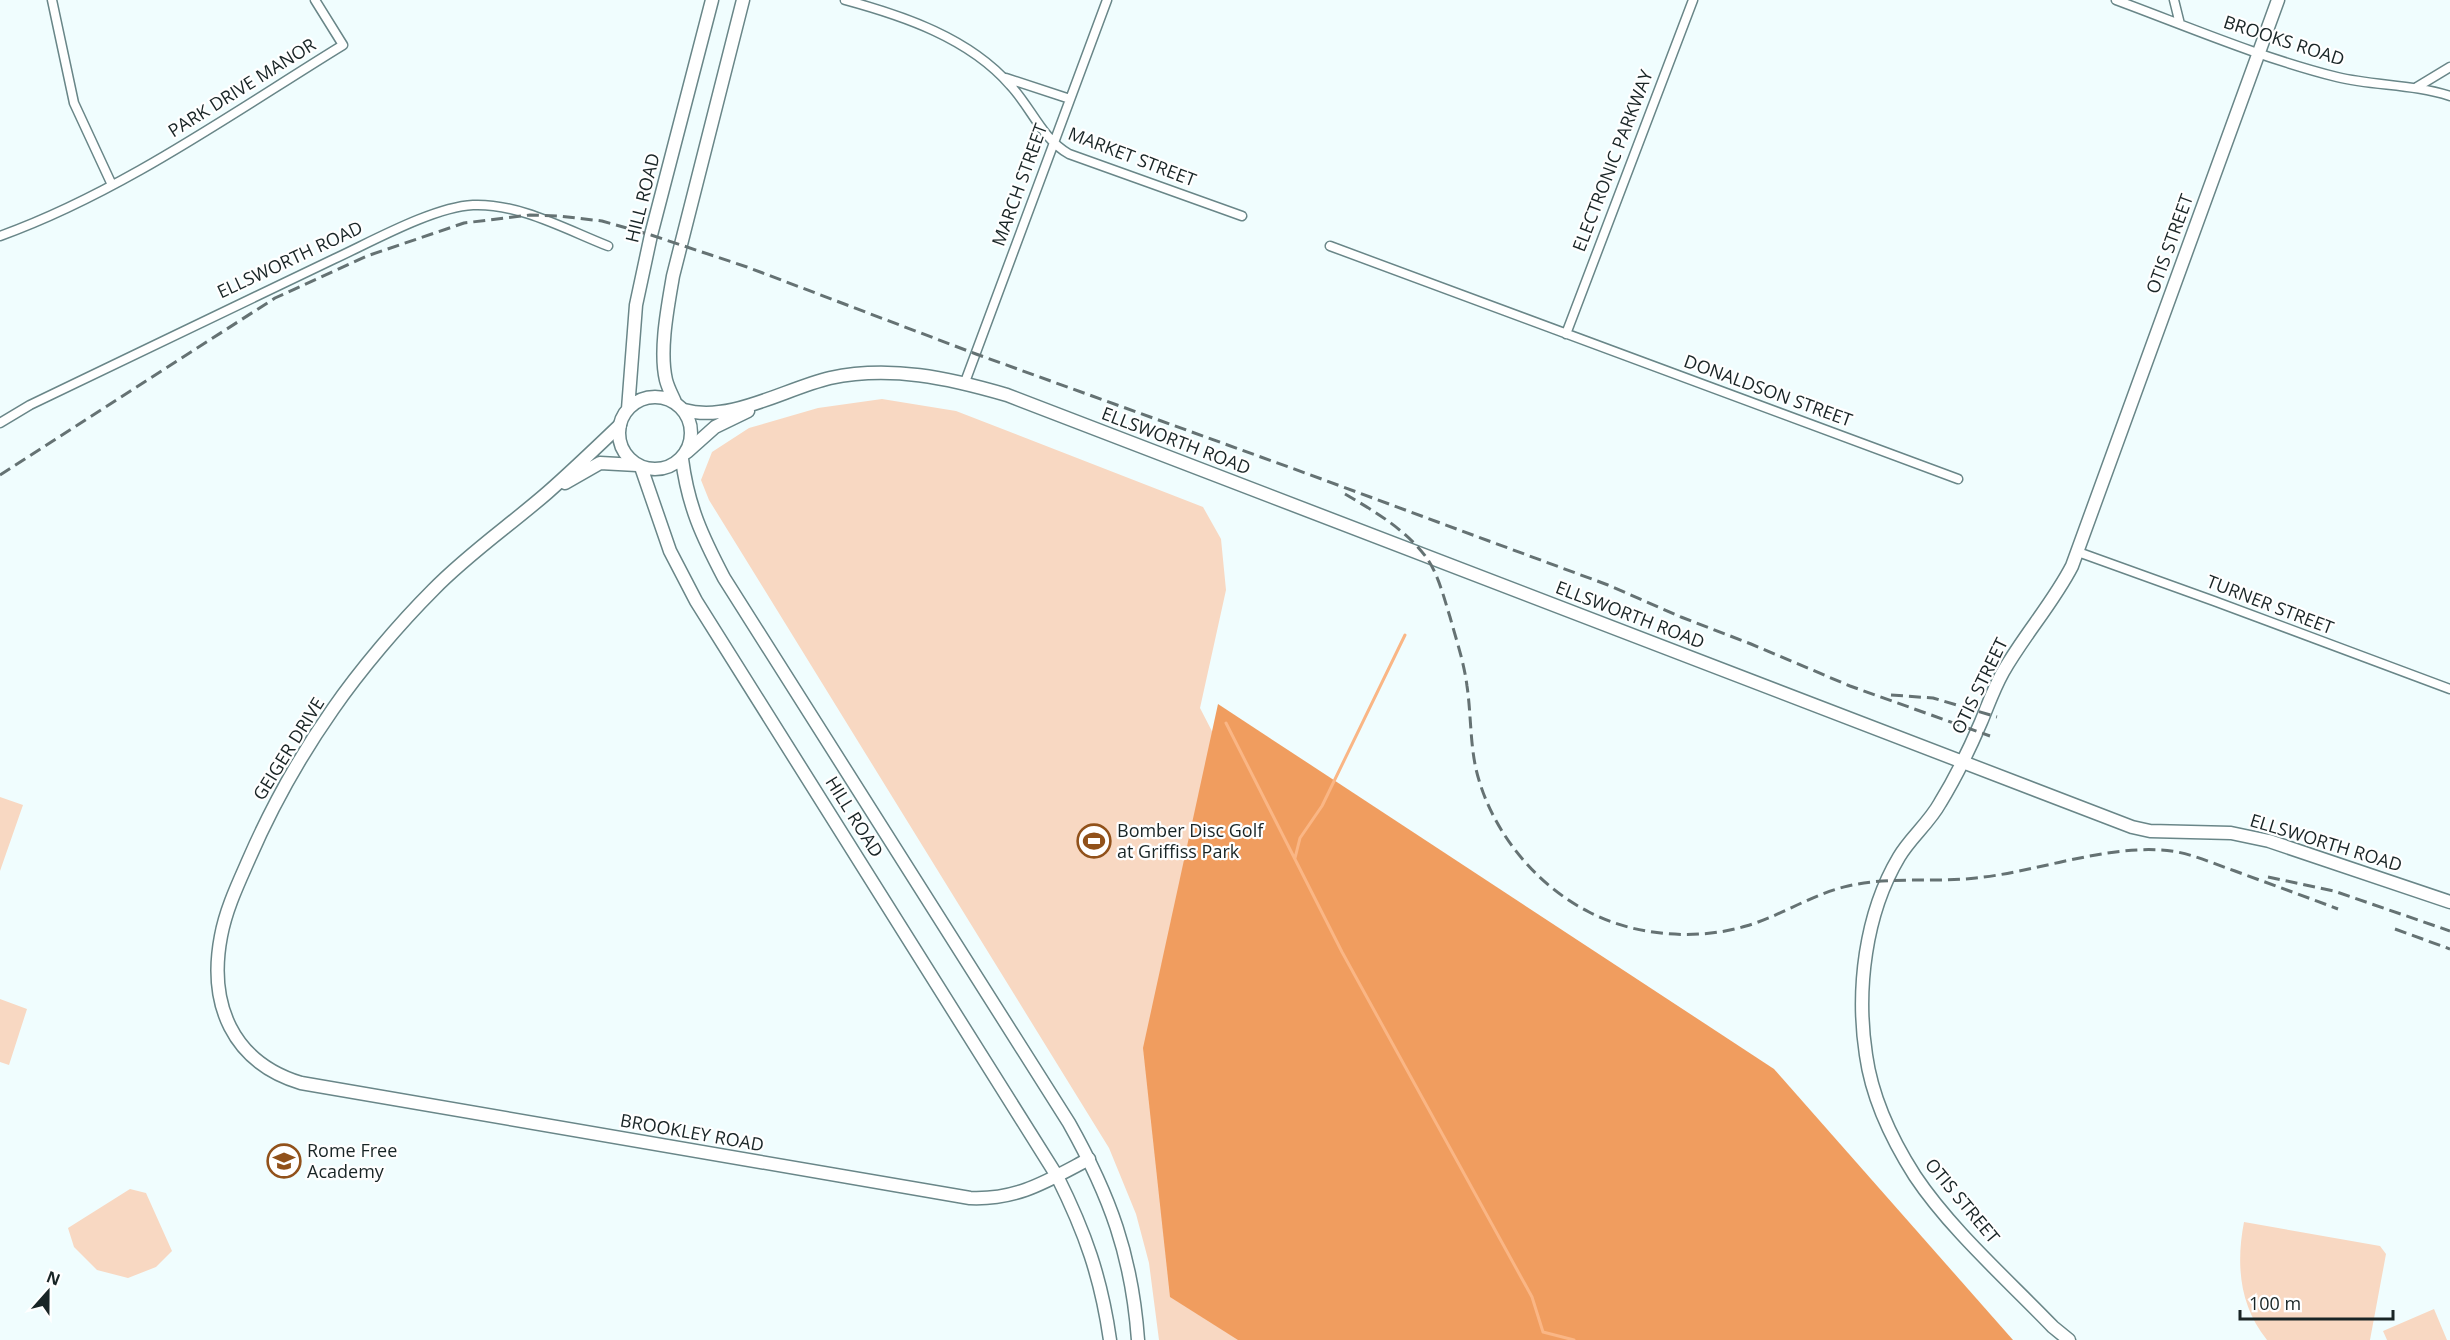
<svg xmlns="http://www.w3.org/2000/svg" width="2450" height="1340" font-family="'Open Sans',sans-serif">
<rect width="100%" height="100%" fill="#f0fdfe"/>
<path fill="#f8d8c2" d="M882 399 956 411 1203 507 1221 539 1226 590 1200 708 1337 974 1386 1340H1159L1149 1263 1136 1214 1109 1148 709 500 701 480 712 452 749 428 818 408Z
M0 797 23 805 0 871Z
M0 999 27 1009 9 1065 0 1062Z
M130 1189 146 1193 172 1251 156 1267 128 1278 97 1270 74 1247 68 1228Z
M2244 1222 2380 1246 2386 1254 2370 1340H2267C2239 1305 2236 1264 2244 1222Z
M2434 1309 2447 1340H2387L2383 1331Z"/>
<path fill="#f09d5f" d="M1218 704 1774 1069 2013 1340H1238L1170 1297 1143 1048Z"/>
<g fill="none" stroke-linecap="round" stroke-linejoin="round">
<path stroke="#fab685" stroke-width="3" d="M1226 723 1342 952 1532 1297 1543 1332 1574 1340
M1295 858 1300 838 1322 806 1405 635"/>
<g stroke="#698688" stroke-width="11">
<path id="street" d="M52 0 74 103 112 185
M845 0C904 16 969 38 1010 85 1031 107 1042 139 1069 154L1242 216
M2116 0C2189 27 2261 58 2337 77 2374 86 2413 84 2450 96
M2174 0 2180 24
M1006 78 1070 99
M2417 87 2450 67
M0 236C120 193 234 112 343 45L315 0
M1330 246 1958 479
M1566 334 1693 0
M965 382 1107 0
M0 423 30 405C131 356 232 307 334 259 371 242 433 207 473 205 519 203 567 230 608 246
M2078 552 2214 601 2450 689"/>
</g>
<g stroke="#698688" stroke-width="15">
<path id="secondary" d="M684 410C730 423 784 389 830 378 890 365 949 378 1007 395L2132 827 2150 831 2231 833 2269 841 2450 902
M620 425C596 448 572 471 547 493 509 526 468 554 433 590 399 624 360 670 333 709 300 756 272 806 249 859 238 884 226 909 221 936 208 1004 232 1062 301 1083L970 1198C1018 1200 1047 1181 1089 1159
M687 452 715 427 748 411
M565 483 600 463 637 465
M2069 1340 2053 1327C2008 1280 1951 1230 1915 1176 1892 1140 1872 1098 1866 1055 1856 990 1865 914 1899 857 1910 838 1929 823 1940 803 1956 777 1969 750 1981 722 1988 705 1994 688 2003 672 2024 635 2053 603 2072 566L2278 0"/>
</g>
<g stroke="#698688" stroke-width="15">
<path id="primary" d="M619 433a36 36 0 1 1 72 0a36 36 0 1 1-72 0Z
M675 402C672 395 668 388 666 380 659 350 668 306 673 276L743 0
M628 409 636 305 651 235 712 0
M682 459C688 506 702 536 724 578L1069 1123C1110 1196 1132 1256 1138 1340
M641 467 670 551 696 601 1057 1176C1085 1232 1101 1277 1110 1340"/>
</g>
<use href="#street" stroke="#fff" stroke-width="8"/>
<use href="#secondary" stroke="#fff" stroke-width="12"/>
<use href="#primary" stroke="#fff" stroke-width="12"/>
<path stroke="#657273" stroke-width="3" stroke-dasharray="12 6" stroke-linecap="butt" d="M0 475 275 298 367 256 464 223 530 215 559 216 602 221 651 235 747 267 976 354 1308 474 1608 585 1681 617 1751 644 1850 686 1990 736
M1345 494C1374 511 1405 529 1426 557 1438 573 1444 598 1450 617 1456 639 1464 662 1467 686 1471 713 1470 742 1476 769 1490 829 1534 884 1589 912 1635 936 1696 941 1746 926 1781 916 1812 894 1848 886 1890 876 1933 883 1976 878 2035 872 2103 846 2161 850 2187 851 2211 863 2235 871 2270 884 2304 896 2338 909
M1891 695 1933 698 1997 717
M2268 877 2334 891 2450 931
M2395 929 2450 949"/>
</g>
<defs>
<g id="stadium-ring" transform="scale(1.725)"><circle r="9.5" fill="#fff" stroke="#91511a" stroke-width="1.5"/><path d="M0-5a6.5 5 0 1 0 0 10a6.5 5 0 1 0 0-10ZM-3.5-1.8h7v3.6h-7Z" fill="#91511a"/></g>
<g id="school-ring" transform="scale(1.725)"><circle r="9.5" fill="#fff" stroke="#91511a" stroke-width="1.5"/><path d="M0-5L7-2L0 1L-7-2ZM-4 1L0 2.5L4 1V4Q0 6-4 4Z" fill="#91511a"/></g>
</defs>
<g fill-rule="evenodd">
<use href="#stadium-ring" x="1094" y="841"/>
<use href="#school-ring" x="284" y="1161"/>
</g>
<g text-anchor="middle" stroke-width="4.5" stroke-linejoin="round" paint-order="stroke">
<g font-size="18" fill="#192526" stroke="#fff">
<text transform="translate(2284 41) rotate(18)" y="6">BROOKS ROAD</text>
<text transform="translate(242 88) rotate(-32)" y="6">PARK DRIVE MANOR</text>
<text transform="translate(1132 157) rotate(21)" y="6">MARKET STREET</text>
<text transform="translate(1613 161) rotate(-69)" y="6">ELECTRONIC PARKWAY</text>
<text transform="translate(1020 185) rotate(-70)" y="6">MARCH STREET</text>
<text transform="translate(643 198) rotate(-76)" y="6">HILL ROAD</text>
<text transform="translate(2170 244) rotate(-70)" y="6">OTIS STREET</text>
<text transform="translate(290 260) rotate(-25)" y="6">ELLSWORTH ROAD</text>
<text transform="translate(1768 391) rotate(20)" y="6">DONALDSON STREET</text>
<text transform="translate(1176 441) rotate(21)" y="6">ELLSWORTH ROAD</text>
<text transform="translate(2270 605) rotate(21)" y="6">TURNER STREET</text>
<text transform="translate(1630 615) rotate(21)" y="6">ELLSWORTH ROAD</text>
<text transform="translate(1980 686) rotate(-64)" y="6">OTIS STREET</text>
<text transform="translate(289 749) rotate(-58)" y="6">GEIGER DRIVE</text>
<text transform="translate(854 817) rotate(58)" y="6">HILL ROAD</text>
<text transform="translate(2326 843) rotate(17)" y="6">ELLSWORTH ROAD</text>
<text transform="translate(692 1133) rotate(10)" y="6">BROOKLEY ROAD</text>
<text transform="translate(1962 1201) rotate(50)" y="6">OTIS STREET</text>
</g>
<g font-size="18" fill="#192526" stroke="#fff" text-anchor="start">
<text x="1117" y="837">Bomber Disc Golf<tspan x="1117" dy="21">at Griffiss Park</tspan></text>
<text x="307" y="1157">Rome Free<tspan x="307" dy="21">Academy</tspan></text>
</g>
</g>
<g transform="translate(48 1292) rotate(21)" stroke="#ffffff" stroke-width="4.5" paint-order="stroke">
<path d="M0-4.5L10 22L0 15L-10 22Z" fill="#192526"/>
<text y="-9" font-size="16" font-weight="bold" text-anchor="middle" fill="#192526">N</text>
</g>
<path d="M2240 1310v9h153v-9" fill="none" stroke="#192526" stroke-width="3"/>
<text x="2249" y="1310" font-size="18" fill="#192526" stroke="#ffffff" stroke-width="4.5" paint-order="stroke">100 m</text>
</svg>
